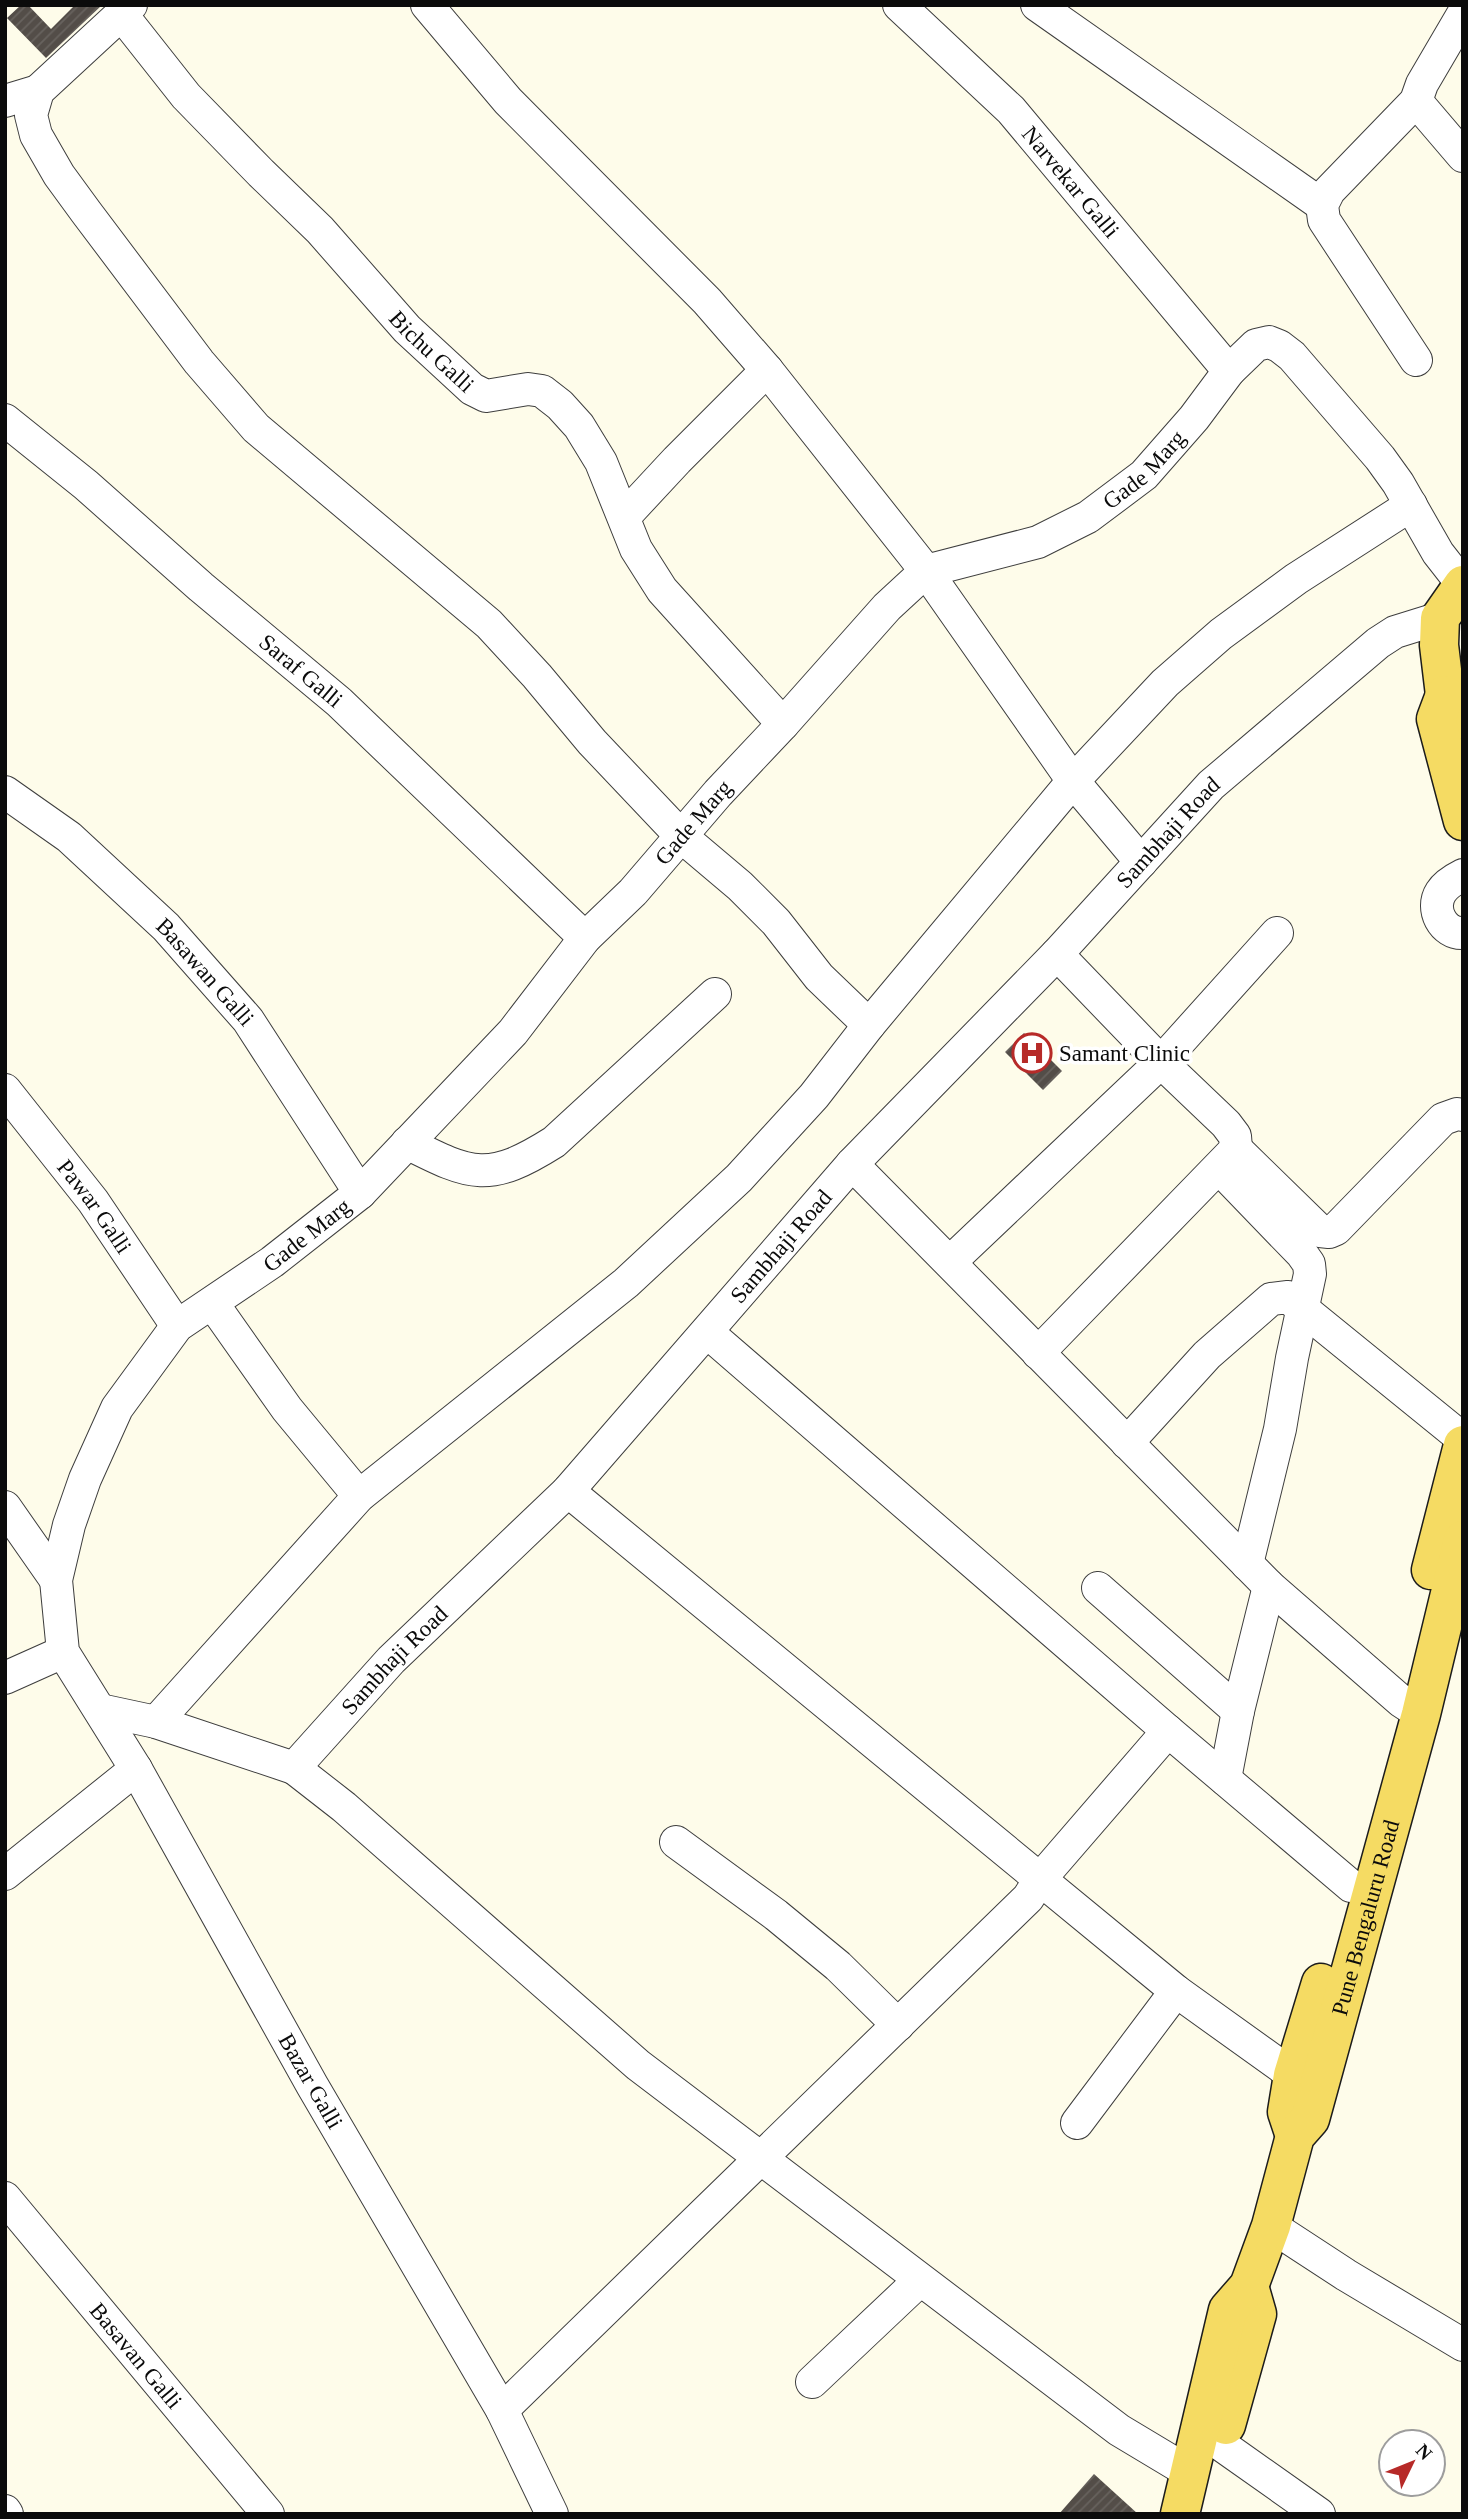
<svg xmlns="http://www.w3.org/2000/svg" width="1468" height="2519" font-family="'Times New Roman',serif">
<defs>
<pattern id="building-hatch" width="6" height="6" patternUnits="userSpaceOnUse" patternTransform="scale(1.75)"><rect width="6" height="6" fill="#534d48"/><path d="M-1 1l2-2M0 6l6-6M5 7l2-2" fill="none" stroke="#67625e"/></pattern>
</defs>
<rect width="100%" height="100%" fill="#fefcea"/>
<path fill="url(#building-hatch)" d="M21 5H28L51 29 75 5H102L46 58 7 18Z
M1024 1033 1062 1071 1043 1090 1005 1052Z
M1094 2474 1138 2514H1059Z"/>
<g fill="none" stroke-linecap="round" stroke-linejoin="round">
<g stroke="#3e3e3e" stroke-width="34">
<g id="minor">
<path d="M131 5 38 91 31 115 36 135 59 175 86 212 199 362 256 428 489 624 537 676 592 742 682 837 740 886 776 922 819 977 869 1025"/>
<path d="M427 5 508 101 707 301 767 370 926 571 1073 781 1141 862"/>
<path id="s1" d="M899 5 1011 110 1229 371"/>
<path d="M1037 5 1322 205"/>
<path id="s2" d="M122 15 186 96 261 173 320 230 407 329 472 389 486 396 528 389 542 391 560 405 579 426 601 462 636 549 662 590 783 724"/>
<path d="M5 101 38 91"/>
<path d="M1416 101 1463 156"/>
<path d="M1416 360 1324 220 1322 205 1329 191 1416 101 1422 84 1463 14"/>
<path id="s3" d="M5 420 86 485 201 587 339 702 585 938"/>
<path d="M624 517 677 460 767 370"/>
<path id="s4" d="M5 792 69 837 166 927 248 1020 360 1193"/>
<path d="M1463 875C1455 879 1446 884 1441 892 1430 909 1443 934 1463 933"/>
<path id="s5" d="M5 1090 93 1201 177 1326"/>
<path d="M407 1143C472 1176 489 1183 554 1142L715 994"/>
<path d="M1236 1149 1320 1231 1329 1232 1336 1229 1443 1119 1457 1114 1463 1115"/>
<path d="M852 1164 1269 1586 1401 1701 1421 1714"/>
<path d="M1219 1168 1302 1254 1309 1264 1310 1274 1292 1358 1280 1429 1247 1564"/>
<path d="M950 1262 1161 1062 1277 933"/>
<path d="M213 1304 287 1409 359 1496"/>
<path d="M707 1332 1168 1731 1351 1886"/>
<path d="M1038 1353 1236 1149 1235 1136 1226 1124 1161 1062 1057 954"/>
<path d="M1127 1443 1207 1355 1271 1299 1288 1297 1463 1439"/>
<path d="M568 1491 1176 1991 1293 2075"/>
<path d="M5 1507 56 1580"/>
<path d="M1098 1588 1238 1711"/>
<path d="M5 1678 63 1652"/>
<path id="s6" d="M100 1710 156 1722 294 1768 391 1660 568 1491 852 1164 1057 954 1211 785 1378 643 1395 632 1440 618"/>
<path d="M156 1722 359 1496 626 1283 739 1178 814 1096 869 1025 1073 781 1165 683 1221 634 1296 579 1411 505"/>
<path d="M294 1768 344 1807 638 2065 1119 2430 1189 2472"/>
<path d="M1225 1779 1238 1711 1269 1586"/>
<path d="M676 1842 776 1915 838 1966 898 2025"/>
<path d="M5 1874 136 1769"/>
<path d="M1077 2123 1176 1991"/>
<path id="s7" d="M5 2198 268 2514"/>
<path d="M1271 2226 1346 2275 1463 2345"/>
<path d="M812 2382 920 2280"/>
<path d="M502 2410 1028 1898 1041 1878 1168 1731"/>
<path d="M1220 2444 1319 2514"/>
<path d="M5 2511 7 2514"/>
<path id="s8" d="M552 2514 502 2410 312 2085 136 1769 63 1652 56 1580 69 1525 85 1479 117 1408 177 1326 272 1262 360 1193 513 1032 585 938 633 892 718 793 783 724 887 607 926 571 1038 542 1088 517 1144 475 1194 418 1229 371 1256 345 1269 342 1279 346 1292 356 1380 458 1398 483 1438 553 1463 585"/>
</g>
</g>
<g stroke="#1c1c1c" stroke-width="41">
<g id="major">
<path d="M1463 585 1440 618 1439 645 1445 695 1463 720"/>
<path d="M1445 695 1436 719 1463 821"/>
<path d="M1431 1570 1463 1445"/>
<path d="M1295 2136 1287 2112 1293 2075 1321 1983"/>
<path d="M1226 2425 1257 2314 1249 2286"/>
<path id="s9" d="M1180 2514 1228 2310 1249 2286 1271 2226 1295 2136 1310 2119 1421 1714 1463 1540"/>
</g>
</g>
<use href="#minor" stroke="#fff" stroke-width="32"/>
<use href="#major" stroke="#f5db63" stroke-width="38"/>
</g>
<defs>
<g id="hospital-ring" transform="scale(2.0125)"><circle r="9.5" fill="#fff" stroke="#b72a28" stroke-width="1.5"/><path d="M-5-5h3v3.5h4V-5h3V5h-3V1.5h-4V5h-3Z" fill="#b72a28"/></g>
</defs>
<g fill-rule="evenodd">
<use href="#hospital-ring" x="1032" y="1053"/>
</g>
<g text-anchor="middle" stroke-width="7" stroke-linejoin="round" paint-order="stroke">
<g font-size="23" fill="#0b0b0b" stroke="#fff">
<text dy="8" stroke="none"><textPath href="#s1" startOffset="247">Narvekar Galli</textPath></text>
<text dy="8" stroke="none"><textPath href="#s2" startOffset="458">Bichu Galli</textPath></text>
<text dy="8" stroke="none"><textPath href="#s8" startOffset="2662">Gade Marg</textPath></text>
<text dy="8" stroke="none"><textPath href="#s3" startOffset="388">Saraf Galli</textPath></text>
<text dy="8" stroke="none"><textPath href="#s8" startOffset="2074">Gade Marg</textPath></text>
<text dy="8" stroke="none"><textPath href="#s6" startOffset="1484">Sambhaji Road</textPath></text>
<text dy="8" stroke="none"><textPath href="#s4" startOffset="270">Basawan Galli</textPath></text>
<text dy="8" stroke="none"><textPath href="#s5" startOffset="147">Pawar Galli</textPath></text>
<text dy="8" stroke="none"><textPath href="#s8" startOffset="1507">Gade Marg</textPath></text>
<text dy="8" stroke="none"><textPath href="#s6" startOffset="917">Sambhaji Road</textPath></text>
<text dy="8" stroke="none"><textPath href="#s6" startOffset="350">Sambhaji Road</textPath></text>
<text dy="8" stroke="none"><textPath href="#s9" startOffset="630">Pune Bengaluru Road</textPath></text>
<text transform="translate(311 2081) rotate(60)" y="8">Bazar Galli</text>
<text dy="8" stroke="none"><textPath href="#s7" startOffset="205">Basavan Galli</textPath></text>
</g>
<g font-size="23" fill="#0b0b0b" stroke="#fff" text-anchor="start">
<text x="1059" y="1061">Samant Clinic</text>
</g>
</g>
<rect width="1468" height="2519" fill="none" stroke="#0b0b0b" stroke-width="14"/>
<g transform="translate(1412 2463) rotate(47)"><circle r="33" fill="#ffffff" stroke="#9d9d9d" stroke-width="2"/>
<path d="M0-5L12 26L0 18L-12 26Z" fill="#b72a28"/>
<text y="-10" font-size="19" font-weight="bold" text-anchor="middle" fill="#0b0b0b">N</text>
</g>
</svg>
